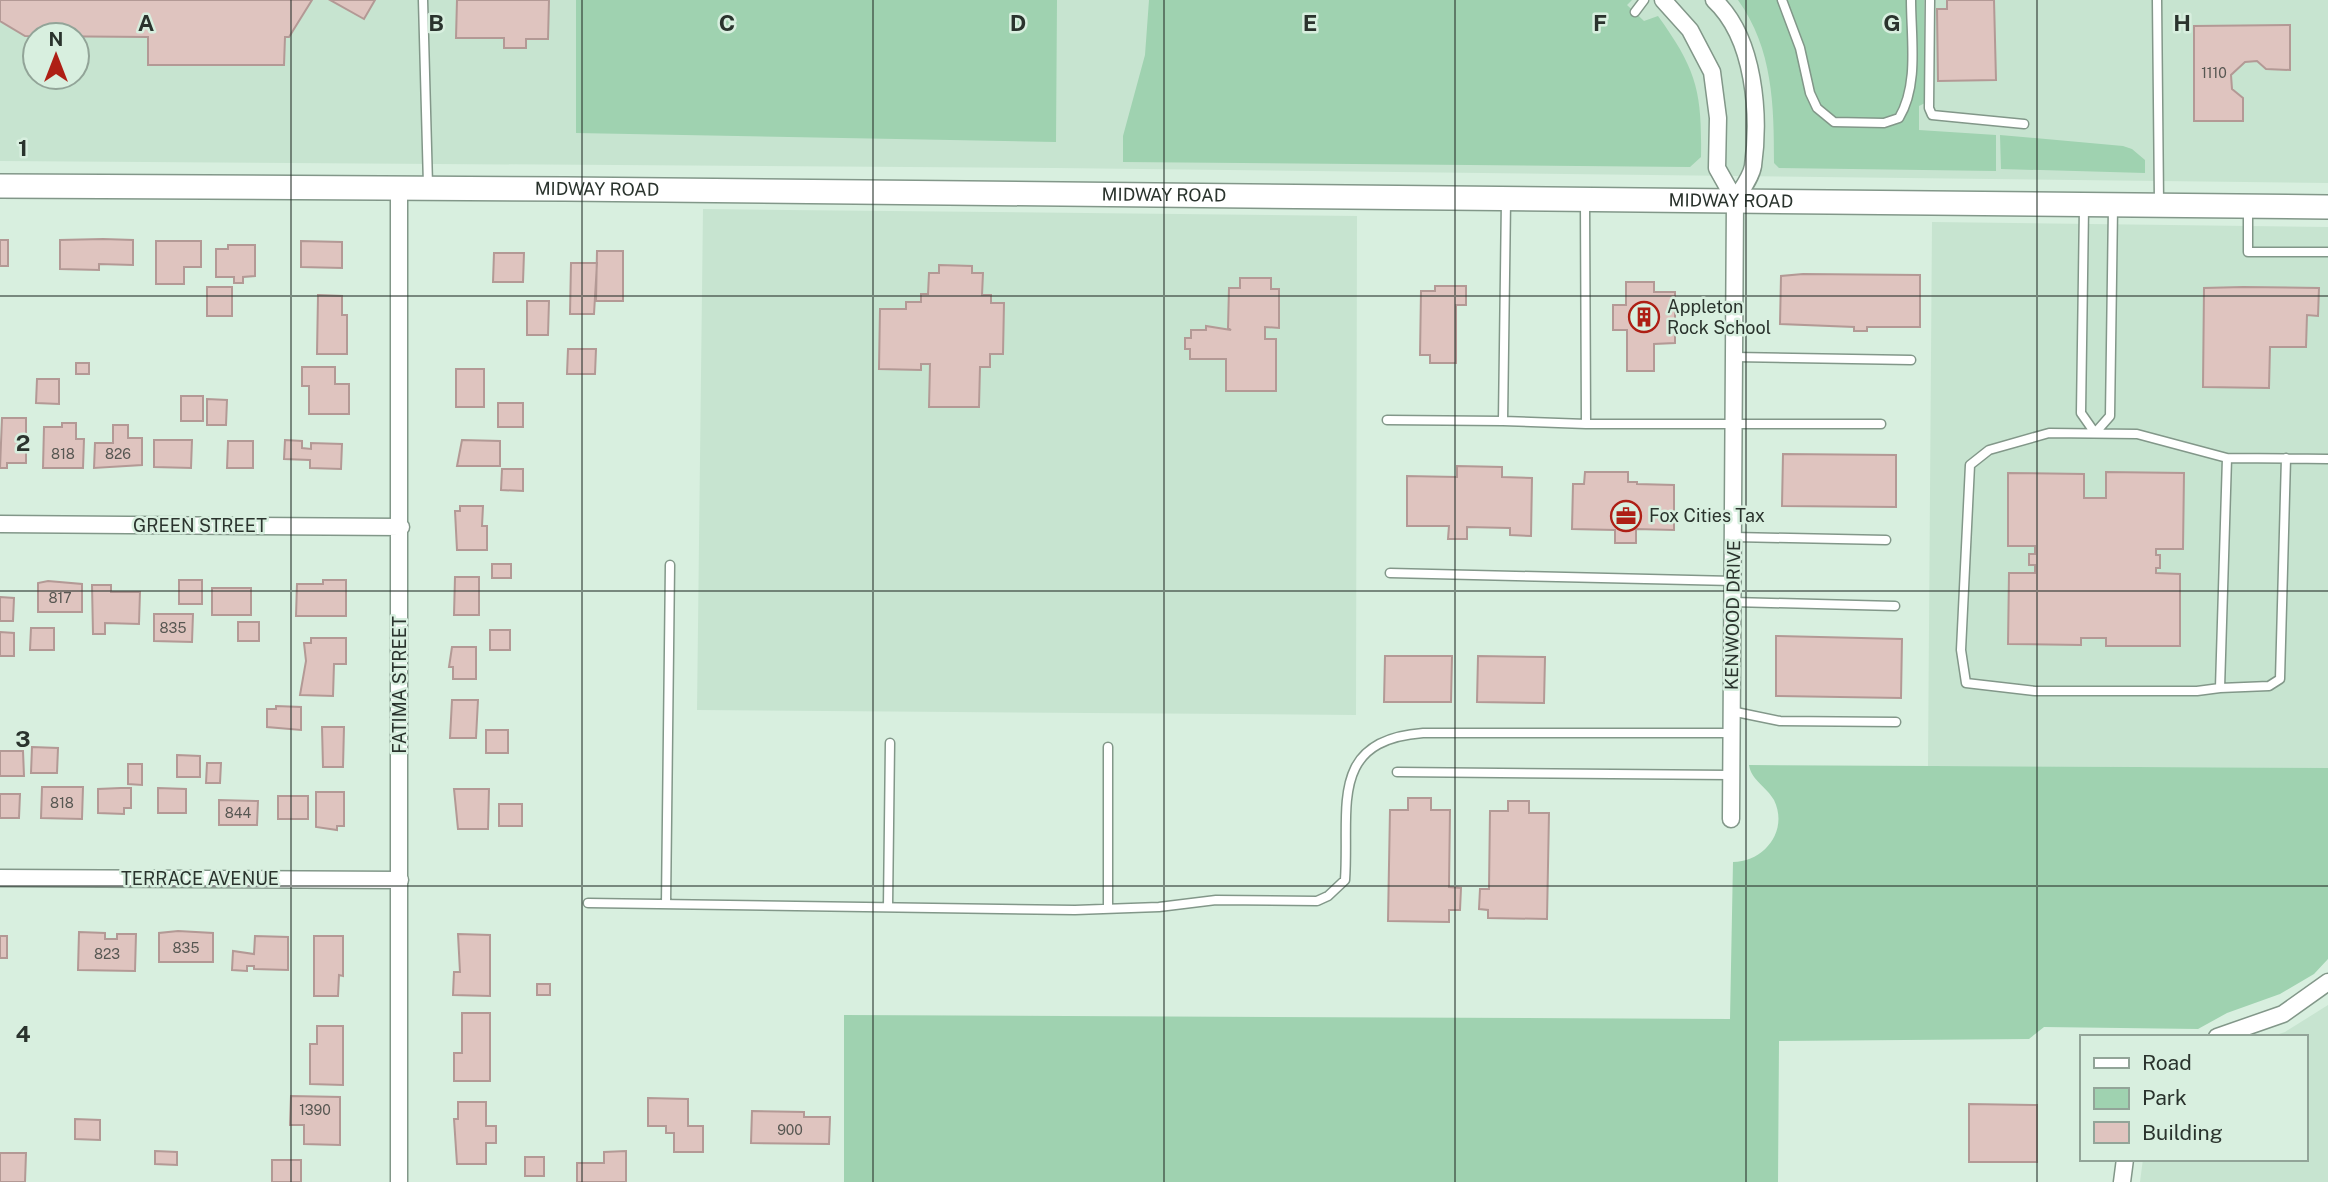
<svg xmlns="http://www.w3.org/2000/svg" width="2328" height="1182" font-family="'Public Sans',sans-serif">
<rect width="100%" height="100%" fill="#d8efdf"/>
<path fill="#c7e4d0" fill-rule="evenodd" d="M0 0H2328V183L1056 168 0 161ZM35 35H77V77H35Z
M703 209 1357 216 1356 715 697 710Z
M1932 222 2328 227V768L1928 766Z
M2328 1005V1182H2140L2143 1159H2305V1037H2270L2285 1032Z"/>
<path fill="#9fd2b0" d="M576 0H1057L1056 142 576 133Z
M1149 0H1632L1627 5 1644 21 1658 16C1697 70 1702 92 1701 157L1690 167 1123 162V136L1145 55Z
M1738 0H1924L1925 103 1919 106V130L1996 135V171L1779 168 1774 163C1774 105 1773 49 1738 0Z
M2000 135 2123 146 2132 149 2145 160V173L2001 169Z
M1749 765 2328 768V959L2314 974 2280 994 2227 1013 2198 1029 2044 1027 2029 1039 1779 1041 1778 1182H844V1015L1730 1019 1733 862C1764 862 1789 831 1774 800 1767 787 1751 780 1749 765Z"/>
<path fill="#dfc4bf" stroke="#b39995" stroke-width="2" d="M0 0H312L289 37H285L284 65H148V37L25 36 0 21Z
M330 0H375L364 19Z
M457 0H549L548 39H526V48H504V38H456Z
M1947 0H1994L1996 80 1938 81 1937 9H1947Z
M2290 25V70L2266 69 2257 61 2245 62 2231 75 2232 89 2243 98V121H2194V26Z
M103 239 133 240V265L99 264V270L60 269V240Z
M0 240H8V266H0Z
M156 241H201V267H184V284H156Z
M301 241 342 242V268L301 267Z
M228 245H255V276L243 277V283H234V277H216V249H228Z
M597 251H623V301H596Z
M494 253H524L523 282H493Z
M571 263H597L594 314H570Z
M939 265 972 266V273H983L982 295H991V303H1004L1003 354H990V367H980L979 407H929L930 364H921V370L879 369 880 309H906V302H921V294H928L929 273H939Z
M1803 274 1920 275V327H1867V331H1854V327L1780 324 1781 276Z
M1240 278H1271V289H1279V328L1265 327V339H1276V391H1226V359H1190V349H1185V338H1191V330H1206V326L1231 330 1228 328 1229 288H1240Z
M1626 282H1654V292H1675V343L1654 344V371H1627V330H1613V305H1626Z
M1435 286H1466V305H1456V363H1430V355H1420L1421 291H1435Z
M207 287H232V316H207Z
M2243 287 2319 288 2318 316 2307 315 2306 347H2270L2269 388 2203 387 2204 288Z
M318 295 342 296V315H347V354H317Z
M527 301H549L548 335H527Z
M568 349H596L595 374H567Z
M76 363H89V374H76Z
M302 367H335V384H349V414H309V386H302Z
M456 369H484V407H456Z
M37 379H59V404L36 403Z
M181 396H203V421H181Z
M207 399 227 400 226 425H207Z
M498 403H523V427H498Z
M2 418H26V463H7V468H0Z
M62 423H76V439H84L83 468H43L44 427H62Z
M113 425H128V438H142V465L94 468 95 443H113Z
M154 440H192L191 468 154 467Z
M285 440 302 441V448L311 449V443L342 444 341 469 310 468V460L284 459Z
M462 440 500 441V466H457Z
M228 441H253V468H227Z
M1783 454 1896 455V507L1782 506Z
M1457 466 1502 467V477L1532 478 1531 536 1510 535V528L1467 527V539H1448L1449 526H1407V476L1457 477Z
M502 469H523V491L501 490Z
M1585 472H1628V482H1637V484L1674 485V530L1636 529V543H1615V530L1572 529 1573 484H1584Z
M2106 472 2184 473 2183 549H2156V555H2160V568H2156V573L2180 574V646H2106V638H2081V645L2008 644 2009 573H2035V565H2029V554H2035V546H2008V473L2084 474V498H2106Z
M460 506H483L482 526H487V550H457L455 511H460Z
M492 564H511V578H492Z
M455 577H479V615H454Z
M179 580H202V604H179Z
M323 580H346V616H296L297 584H323Z
M48 581 82 584V612H38V583Z
M92 585H111V592H140L139 624 105 623V634H93Z
M212 588H251V615H212Z
M0 597 14 598 13 621H0Z
M154 614H193L192 642 154 641Z
M238 622H259V641H238Z
M31 628H54V650H30Z
M490 630H510V650H490Z
M0 632 14 633V656H0Z
M1776 636 1902 639 1901 698 1776 696Z
M311 638H346V664H334L333 696 300 695 306 661 304 643H311Z
M452 647H476V679H453V667H449Z
M1385 656H1452L1451 702H1384Z
M1478 656 1545 657 1544 703 1477 702Z
M452 700H478L476 738H450Z
M276 706 301 707V730L267 727V709H276Z
M322 727H344L343 767H323Z
M486 730H508V753H486Z
M32 747 58 748 57 773H31Z
M0 751H23L24 776H0Z
M177 755 200 756V777H177Z
M207 763H221L220 783H206Z
M128 764H142V785L128 784Z
M42 787H83L82 819 41 818Z
M121 788H131V808H124V814L98 813V789Z
M158 788 186 789V813H158Z
M454 789H489L488 829H458Z
M316 792H344V826H337V830L316 827Z
M0 794H20L19 818H0Z
M278 796H308V819H278Z
M1408 798H1431V810H1450L1449 887 1461 888 1460 910H1449V922L1388 921 1390 810H1408Z
M219 800 258 801 257 825H219Z
M1508 801H1529V813H1549L1547 919 1488 918V910L1479 909 1480 889H1489L1490 811H1508Z
M499 804H522V826H499Z
M178 931 213 933V962H159V933Z
M79 932 105 933V939H117V934H136L135 971 78 970Z
M458 934 490 935V996L453 995 454 972H460Z
M0 936H7V958H0Z
M255 936 288 937V970L254 969V966H247V971L232 970 233 951 254 954Z
M314 936H343V976L339 975 338 996H314Z
M537 984H550V995H537Z
M462 1013H490V1081H454V1053H462Z
M317 1026H343V1085L310 1084V1044H317Z
M291 1096 340 1097V1145L304 1144V1125H290Z
M648 1098 688 1099V1126H703V1152H674V1133H666V1126H648Z
M458 1102H486V1126H496V1143H486V1164H457L454 1119H458Z
M1969 1104 2037 1105V1162H1969Z
M752 1111 804 1112V1117H830L829 1144 751 1143Z
M75 1119 100 1120V1140L75 1139Z
M155 1151 177 1152V1165L155 1164Z
M626 1151V1182H577V1163H604V1152Z
M0 1153H26L25 1182H0Z
M525 1157H544V1176H525Z
M272 1160H301V1182H272Z"/>
<g fill="none" stroke-linecap="round" stroke-linejoin="round">
<g stroke="#829789" stroke-width="11">
<path id="lane" d="M423 0 428 185
M1782 0 1800 48 1810 93 1817 108 1834 122 1884 123 1899 118C1919 85 1911 38 1911 0
M1930 0 1929 108 1932 115 2024 124
M2157 0 2159 202
M1635 12 1644 0
M1506 201 1503 421 1586 424
M1585 202 1586 424H1881
M2084 207 2081 413 2095 433
M2248 209V252H2328
M1734 357 1911 360
M1387 420 1503 421
M2049 433 2137 434 2227 458 2220 688 2197 691H2035L1966 683 1961 650 1970 465 1989 450Z
M2095 433 2110 416 2113 207
M2227 458 2328 459
M1734 537 1886 540
M1390 573 1733 581
M1733 602 1895 606
M2220 688 2269 686 2280 679 2286 458
M1731 711 1780 721 1896 722
M1397 772 1730 775
M588 903 1075 910 1159 907 1216 900 1317 901 1328 896 1345 880C1350 809 1327 740 1423 733H1731
M666 904 670 565
M888 907 890 743
M1108 909V747"/>
</g>
<g stroke="#829789" stroke-width="19">
<path id="street" d="M1663 0 1690 30 1712 72 1718 118 1717 168 1735 200
M1714 0C1755 38 1760 115 1753 166 1751 178 1741 190 1735 200L1731 819
M0 524 401 527
M0 878 400 880
M2217 1037 2283 1014 2328 982
M399 1182V188
M2122 1182 2125 1159"/>
</g>
<g stroke="#829789" stroke-width="26">
<g id="secondary">
<path id="s1" d="M0 186 565 189 2328 207"/>
</g>
</g>
<use href="#lane" stroke="#fff" stroke-width="8"/>
<use href="#street" stroke="#fff" stroke-width="16"/>
<use href="#secondary" stroke="#fff" stroke-width="23"/>
</g>
<path fill="none" stroke="#2a332d" stroke-width="2" stroke-opacity="0.55" d="M291 0V1182M582 0V1182M873 0V1182M1164 0V1182M1455 0V1182M1746 0V1182M2037 0V1182M0 296H2328M0 591H2328M0 886H2328"/>
<defs>
<g id="building-ring" transform="scale(1.575)"><circle r="9.5" fill="#d8efdf" stroke="#ae1f15" stroke-width="1.5"/><path d="M-4-6H4V6H1V3H-1V6H-4ZM-2.5-4.3h1.7v1.8h-1.7ZM.8-4.3h1.7v1.8H.8ZM-2.5-1h1.7V.8h-1.7ZM.8-1h1.7V.8H.8Z" fill="#ae1f15"/></g>
<g id="office-ring" transform="scale(1.575)"><circle r="9.5" fill="#d8efdf" stroke="#ae1f15" stroke-width="1.5"/><path d="M-6-3h4V-5.5h4V-3h4V5H-6ZM-1-4.5V-3h2v-1.5ZM-6 0V1H6V0Z" fill="#ae1f15"/></g>
</defs>
<g fill-rule="evenodd">
<use href="#building-ring" x="1644" y="317"/>
<use href="#office-ring" x="1626" y="516"/>
</g>
<g text-anchor="middle" stroke-width="5" stroke-linejoin="round" paint-order="stroke">
<g font-size="14" fill="#575752">
<text x="2214" y="78">1110</text>
<text x="63" y="459">818</text>
<text x="118" y="459">826</text>
<text x="60" y="603">817</text>
<text x="173" y="633">835</text>
<text x="62" y="808">818</text>
<text x="238" y="818">844</text>
<text x="186" y="953">835</text>
<text x="107" y="959">823</text>
<text x="315" y="1115">1390</text>
<text x="790" y="1135">900</text>
</g>
<g font-size="18" fill="#2a332d" stroke="#d8efdf">
<text dy="6" stroke="none"><textPath href="#s1" startOffset="597">MIDWAY ROAD</textPath></text>
<text dy="6" stroke="none"><textPath href="#s1" startOffset="1164">MIDWAY ROAD</textPath></text>
<text dy="6" stroke="none"><textPath href="#s1" startOffset="1731">MIDWAY ROAD</textPath></text>
<text x="200" y="532">GREEN STREET</text>
<text transform="translate(1733 615) rotate(-89)" y="6">KENWOOD DRIVE</text>
<text transform="translate(400 685) rotate(-90)" y="6">FATIMA STREET</text>
<text x="200" y="885">TERRACE AVENUE</text>
</g>
<g font-size="18" fill="#2a332d" stroke="#d8efdf" text-anchor="start">
<text x="1667" y="313">Appleton<tspan x="1667" dy="21">Rock School</tspan></text>
<text x="1649" y="522">Fox Cities Tax</text>
</g>
</g>
<g font-size="23" text-anchor="middle" font-weight="bold" fill="#2a332d" stroke="#d8efdf" stroke-width="5" stroke-linejoin="round" paint-order="stroke">
<text x="146" y="31">A</text>
<text x="436" y="31">B</text>
<text x="727" y="31">C</text>
<text x="1018" y="31">D</text>
<text x="1310" y="31">E</text>
<text x="1600" y="31">F</text>
<text x="1892" y="31">G</text>
<text x="2182" y="31">H</text>
<text x="23" y="156">1</text>
<text x="23" y="451">2</text>
<text x="23" y="747">3</text>
<text x="23" y="1042">4</text>
</g>
<rect x="2080" y="1035" width="228" height="126" fill="#d8efdf" stroke="#92a498" stroke-width="2"/>
<rect x="2094" y="1058" width="35" height="10" fill="#ffffff" stroke="#92a498" stroke-width="2"/>
<text x="2142" y="1070" font-size="21" fill="#2a332d">Road</text>
<rect x="2094" y="1088" width="35" height="21" fill="#9fd2b0" stroke="#92a498" stroke-width="2"/>
<text x="2142" y="1105" font-size="21" fill="#2a332d">Park</text>
<rect x="2094" y="1122" width="35" height="21" fill="#dfc4bf" stroke="#92a498" stroke-width="2"/>
<text x="2142" y="1140" font-size="21" fill="#2a332d">Building</text>
<g transform="translate(56 56)"><circle r="33" fill="#d8efdf" stroke="#92a498" stroke-width="2"/>
<path d="M0-5L12 26L0 18L-12 26Z" fill="#ae1f15"/>
<text y="-10" font-size="19" font-weight="bold" text-anchor="middle" fill="#2a332d">N</text>
</g>
</svg>
